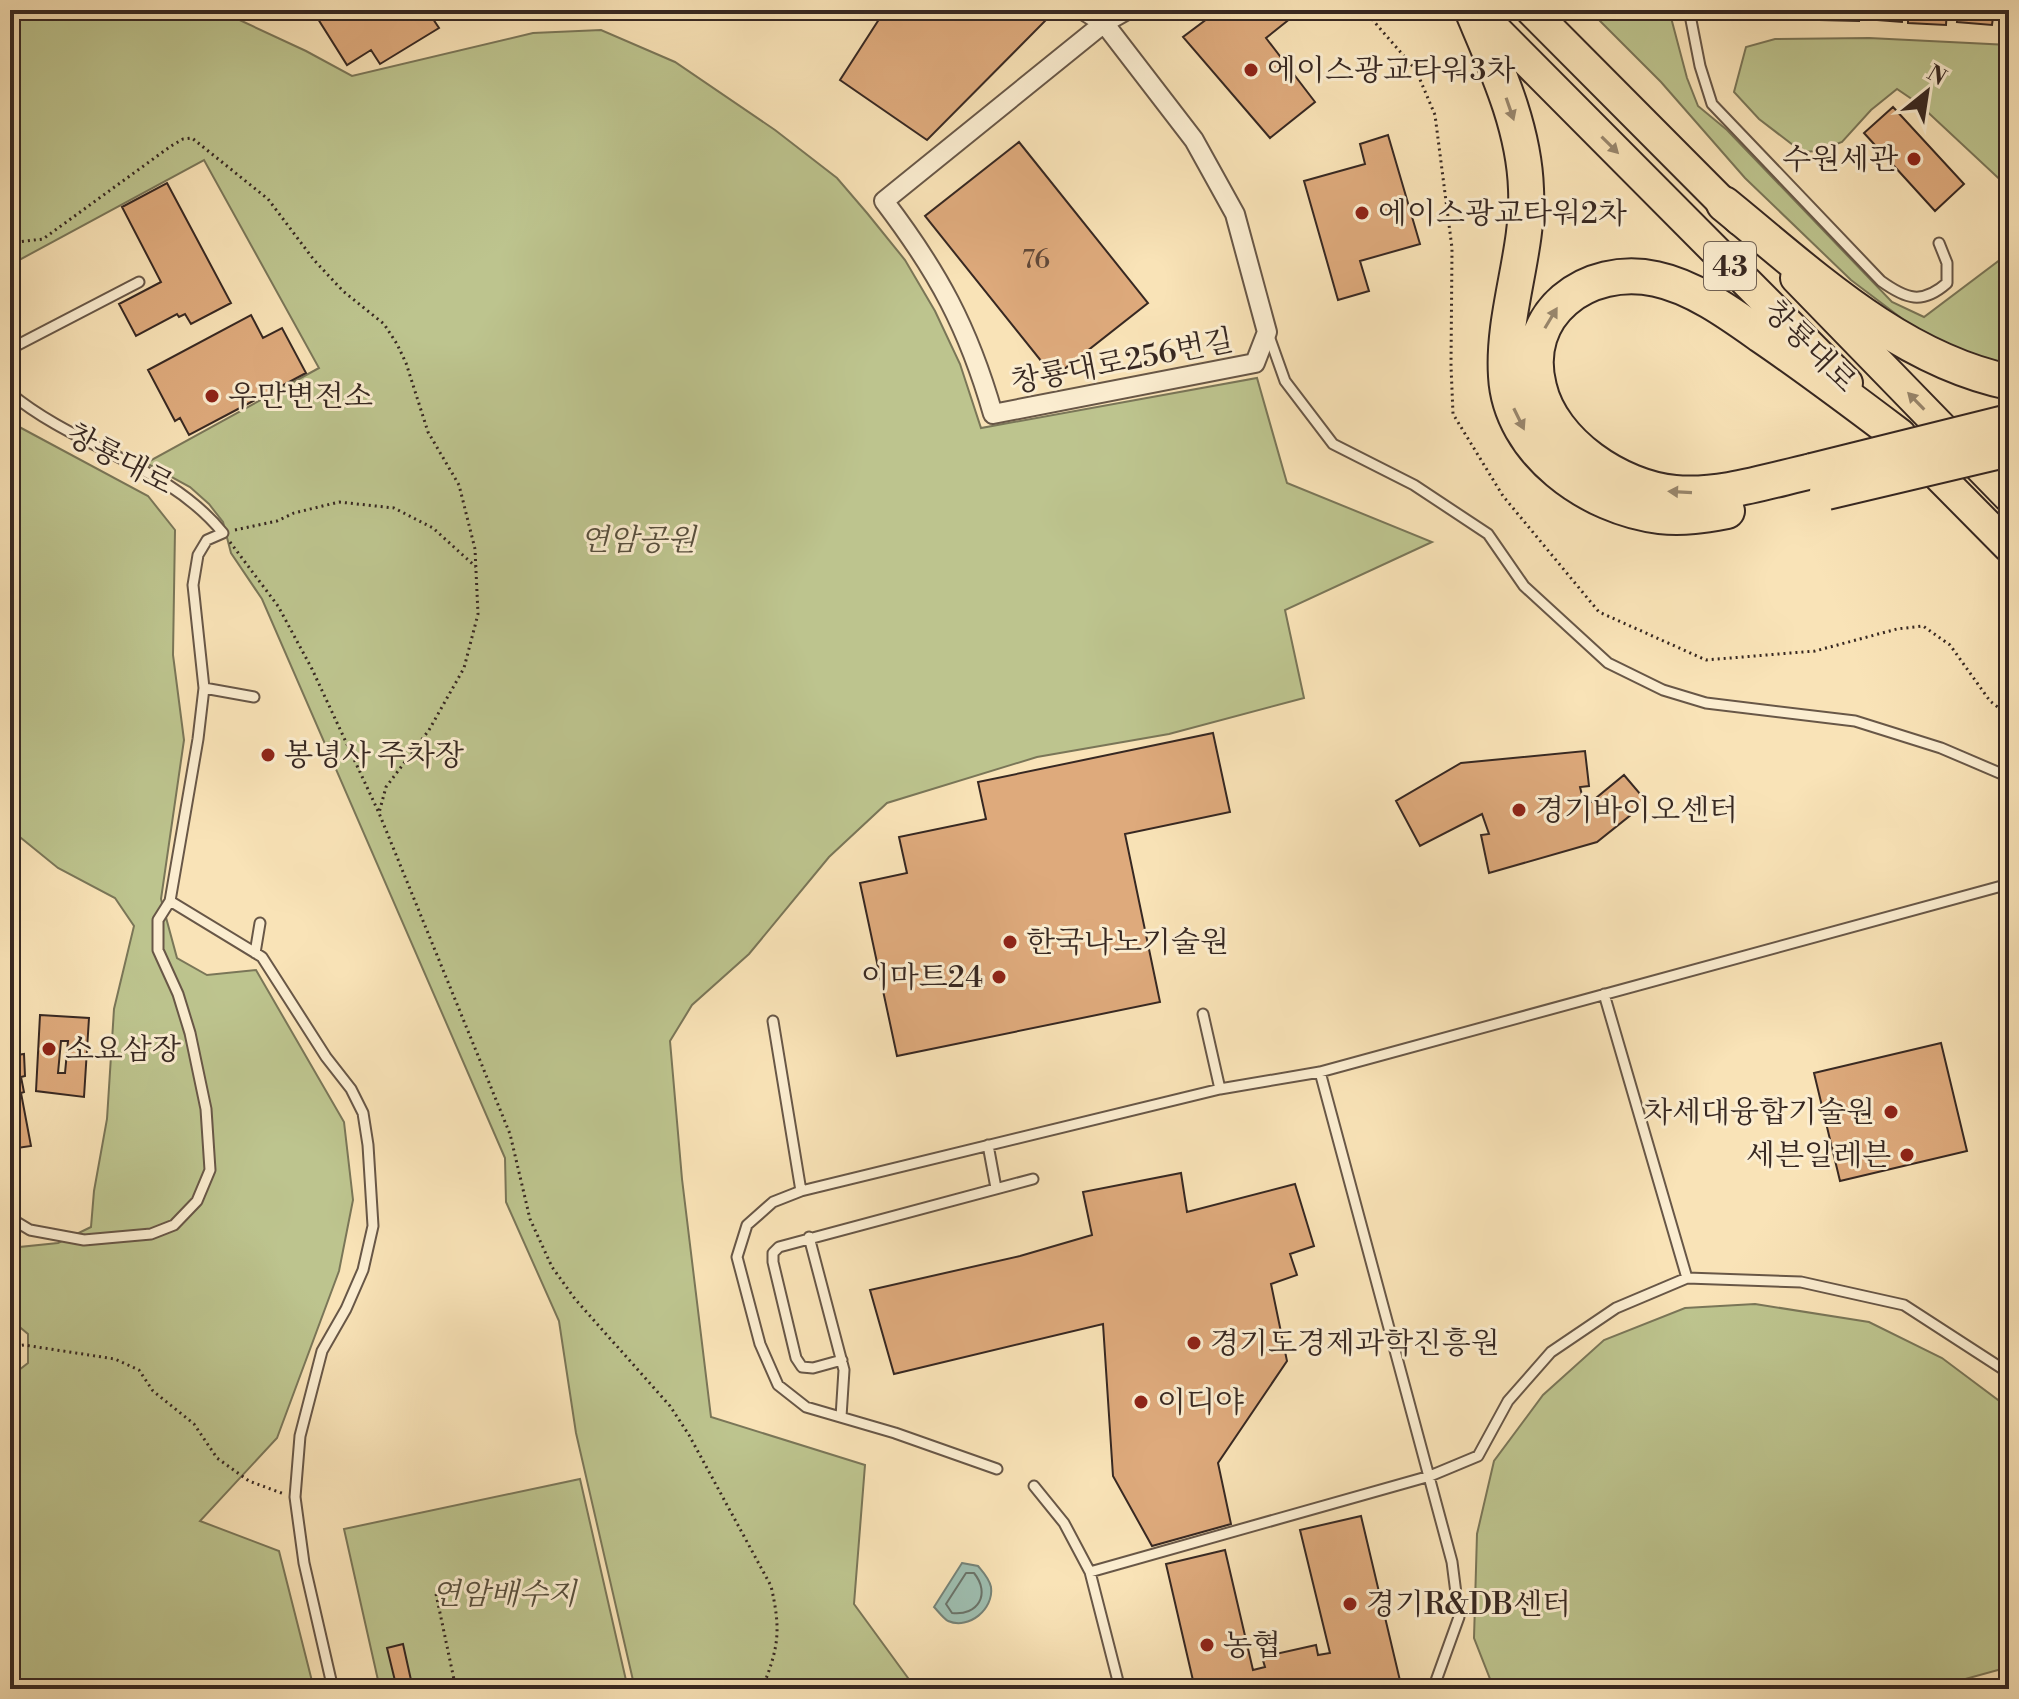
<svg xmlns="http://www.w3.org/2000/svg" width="2019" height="1699" font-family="'Libre Bodoni','Noto Serif KR',serif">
<rect width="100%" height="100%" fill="#f9e3b7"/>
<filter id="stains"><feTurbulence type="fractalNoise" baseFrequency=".0025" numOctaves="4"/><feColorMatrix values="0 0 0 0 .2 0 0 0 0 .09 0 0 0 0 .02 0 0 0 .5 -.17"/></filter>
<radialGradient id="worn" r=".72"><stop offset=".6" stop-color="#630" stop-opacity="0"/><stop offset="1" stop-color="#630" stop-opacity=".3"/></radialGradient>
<path fill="#bdc48e" stroke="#7a7658" stroke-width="2" d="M10 10H218L306 51 352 76 533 33 601 30 675 62 775 130 837 178 867 213 905 260 935 311 960 364 981 428 1257 378 1287 483 1432 542 1285 610 1304 698 1169 734 1037 757 887 803 829 857 749 954 692 1005 670 1041 682 1179 711 1417 865 1465 854 1604 916 1689H635L576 1433 559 1321 506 1202 505 1158 262 599 231 553 223 522 209 504 190 487 146 463 319 368 204 160 10 265Z
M1589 10H1669L1687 78 1698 106 1727 130 1892 302 1924 317 2009 253V370L1921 333 1851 280 1745 178 1661 82Z
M1869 38 2009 45V188L1919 104 1897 89 1871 110 1842 142 1818 151 1802 152 1759 119 1734 92 1746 47 1775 39Z
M10 422 148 496 175 530 173 655 184 740 161 899 177 958 207 975 256 970 344 1122 353 1200 339 1271 277 1438 200 1521 279 1551 314 1689H10V1377L28 1363V1334L10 1319V1248L58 1243 91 1227 94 1191 107 1119 114 1009 134 926 115 898 58 868 10 829Z
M1755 1304 1869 1322 1942 1358 2006 1406 2009 1411V1667L1929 1689H1494L1474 1638 1477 1534 1494 1461 1543 1395 1604 1340 1685 1308Z
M580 1479 628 1689H380L344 1529Z"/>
<path fill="#9ebeb0" stroke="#758277" stroke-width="2" d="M962 1563 978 1566C983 1572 989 1578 991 1587 994 1609 969 1630 948 1621 943 1618 938 1611 934 1607Z"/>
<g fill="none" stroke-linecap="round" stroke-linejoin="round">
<path stroke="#6a7369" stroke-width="2" d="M966 1573H974C991 1594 978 1616 952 1613L946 1604Z"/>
</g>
<path fill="#deaa7c" stroke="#372822" stroke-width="2" fill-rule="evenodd" d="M316 10H427L439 28 380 64 371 50 347 65 313 11Z
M885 10H1030L1046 20 927 140 840 80Z
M1219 10H1301L1266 38 1315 102 1270 138 1183 37Z
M1711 10H1744L1747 16 1714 18Z
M1773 10H1802L1804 17 1783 20Z
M1820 10H1859V21L1820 20Z
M1866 10H1903L1902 22 1865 19Z
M1908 10H1947L1946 25 1908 23Z
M1958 10H1994L1992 25 1957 22Z
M1893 107 1964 184 1935 211 1864 133Z
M1388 135 1420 244 1360 261 1369 291 1338 300 1304 181 1365 164 1360 144Z
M1019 142 1148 303 1054 377 925 216Z
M167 183 231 303 191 324 185 314 179 317 177 314 136 336 119 304 161 282 122 207Z
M251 315 263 338 282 328 306 373 189 435 180 418 175 421 148 370Z
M1213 733 1230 812 1125 834 1160 1002 897 1056 860 883 907 873 899 837 986 819 978 782Z
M1585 751 1589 786 1580 787 1585 807 1624 775 1647 802 1597 842 1489 873 1481 835 1489 834 1482 814 1420 846 1396 801 1461 763Z
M40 1015 89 1018 84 1097 36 1091ZM61 1041H68L65 1073H58Z
M1941 1043 1967 1151 1840 1181 1814 1073Z
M24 1054 25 1076 21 1077 24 1092 21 1093 31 1146 10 1149V1056Z
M1181 1173 1187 1212 1295 1184 1314 1246 1290 1254 1297 1275 1271 1284 1287 1361 1218 1463 1231 1524 1152 1546 1113 1476 1103 1324 894 1374 870 1290 1020 1256 1092 1235 1083 1192Z
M1361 1516 1402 1689H1195L1166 1564 1225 1550 1253 1670 1265 1667 1262 1657 1316 1645 1318 1655 1330 1653 1300 1530Z
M403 1644 413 1689H397L387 1648Z"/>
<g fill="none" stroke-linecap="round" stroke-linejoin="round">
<g stroke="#685747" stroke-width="13">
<path id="lane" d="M1689 10 1700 66 1712 104 1881 281C1906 299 1922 305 1947 283V263L1939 243
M1269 336 1285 381 1333 444 1414 485 1488 534 1524 586 1608 663 1663 690 1706 703 1855 721 1941 748 2009 777
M10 349 139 282
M10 393C76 448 168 465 223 533L207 540 198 555 193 585 204 688 198 739 170 901 158 920V950L178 994 190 1033 206 1109 210 1170 197 1201 174 1225 151 1234 84 1240 30 1230 10 1218
M204 688 254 697
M170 901 262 957 326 1057 351 1089 363 1113 368 1145 373 1226 363 1270 346 1309 322 1351 300 1436 295 1497 304 1563 333 1689
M255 953 260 923
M1604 994 1687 1278
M1203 1014 1220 1089
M773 1021 801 1191
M1320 1072 1452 1562 1459 1617 1433 1689
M988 1145 996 1188
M809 1237 844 1370 841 1417
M842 1360 813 1368 802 1367 796 1358 773 1262V1253L779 1247 1033 1179
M997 1469 895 1433 806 1407 778 1385 760 1344 737 1257 747 1225 773 1202 801 1191 1220 1089 1320 1072 2009 884
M1034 1486 1064 1523 1090 1572 1120 1689
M1090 1572 1430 1476 1478 1456 1508 1401 1551 1352 1616 1308 1687 1278 1801 1282 1904 1305 2009 1373"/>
</g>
<g stroke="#685747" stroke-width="22">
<path id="street" d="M1083 10 1104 23 1194 140 1235 214 1267 332 1255 363 993 414C968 327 938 272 884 201L1104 23 1127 10"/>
</g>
<g stroke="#372822" stroke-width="34">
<path id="primary" d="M1476 10 1847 383
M1531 10 1740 220
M1796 278 2009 497
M1917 454 2009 547"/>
</g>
<g stroke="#372822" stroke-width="38">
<path id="highway" d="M1472 10C1496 67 1524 126 1526 189 1529 251 1502 314 1506 376 1510 452 1590 508 1660 516 1683 519 1705 515 1727 511
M1724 204C1809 273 1898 359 2009 382
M1812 471C1768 481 1720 497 1675 493 1620 488 1552 443 1539 387 1520 314 1587 264 1656 279 1694 287 1731 314 1762 336 1809 368 1854 402 1899 436"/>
</g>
<path stroke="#372822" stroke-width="3" stroke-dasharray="2 4" stroke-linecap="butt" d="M1364 10 1416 70 1435 115 1452 248 1451 366 1453 414 1503 496 1599 612 1706 660 1815 651 1897 629 1923 626 1950 645 1990 701 2009 716
M10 243 43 239 171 146 183 139 192 138 268 199 314 260 343 291 384 324 397 344 406 363 428 432 459 485 475 549 478 614 464 668 429 730 386 787 379 813
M235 530 277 521 294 513 339 502 394 508 433 528 476 567
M230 542 278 606 312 669 379 813 510 1134 530 1219 552 1267 575 1299 670 1406 689 1435 771 1586C781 1630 779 1647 762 1689
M10 1347 24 1345 115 1359 139 1370 153 1391 194 1424 217 1458 249 1481 284 1494
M436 1594 456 1689"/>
<use href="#lane" stroke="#fbedd0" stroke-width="9"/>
<use href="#street" stroke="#fbedd0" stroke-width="18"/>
<use href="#primary" stroke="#f9e3b7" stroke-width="30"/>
<use href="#highway" stroke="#f9e3b7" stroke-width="34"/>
<g stroke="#372822" stroke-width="38" stroke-linecap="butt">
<path id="highway-bridge" d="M1812 471 2009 422
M1827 492 2009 449"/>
</g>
<use href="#highway-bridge" stroke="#f9e3b7" stroke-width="34"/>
</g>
<defs><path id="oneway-solid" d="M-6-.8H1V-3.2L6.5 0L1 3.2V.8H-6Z" transform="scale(2)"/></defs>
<g fill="#98866c">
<use href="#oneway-solid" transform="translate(1510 109) rotate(71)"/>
<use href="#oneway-solid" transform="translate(1610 145) rotate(45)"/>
<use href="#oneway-solid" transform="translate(1551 318) rotate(-59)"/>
<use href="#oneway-solid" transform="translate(1916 401) rotate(-134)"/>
<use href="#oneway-solid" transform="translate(1519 419) rotate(64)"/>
<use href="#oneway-solid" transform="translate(1680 492) rotate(-177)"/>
</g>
<g fill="#8f2418" stroke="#fbedd0" stroke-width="3">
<circle cx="1251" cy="70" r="8"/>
<circle cx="1914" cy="159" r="8"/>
<circle cx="1362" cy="213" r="8"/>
<circle cx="212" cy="396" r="8"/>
<circle cx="268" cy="755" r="8"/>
<circle cx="1519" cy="810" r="8"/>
<circle cx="1010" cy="942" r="8"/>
<circle cx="999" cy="977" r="8"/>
<circle cx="49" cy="1049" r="8"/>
<circle cx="1891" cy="1112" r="8"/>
<circle cx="1907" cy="1155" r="8"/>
<circle cx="1194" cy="1343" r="8"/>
<circle cx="1141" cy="1402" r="8"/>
<circle cx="1350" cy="1604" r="8"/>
<circle cx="1207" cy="1645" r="8"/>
</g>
<g text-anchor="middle" stroke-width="6" stroke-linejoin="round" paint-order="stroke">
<g font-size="26" fill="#614838">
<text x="1036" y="268">76</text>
</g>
<rect fill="#fbedd0" stroke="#726356" stroke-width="2" x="1704" y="242" width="52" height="48" rx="6"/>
<g font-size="28" font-weight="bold" fill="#372822">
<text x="1730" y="276">43</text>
</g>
<g font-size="30" fill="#372822" stroke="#fbedd0" text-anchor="start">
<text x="1267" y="80">에이스광교타워3차</text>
<text x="1898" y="169" text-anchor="end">수원세관</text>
<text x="1378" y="223">에이스광교타워2차</text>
<text x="228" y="406">우만변전소</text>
<text x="284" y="765">봉녕사 주차장</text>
<text x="1535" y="820">경기바이오센터</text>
<text x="1026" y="952">한국나노기술원</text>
<text x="983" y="987" text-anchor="end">이마트24</text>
<text x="65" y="1059">소요삼장</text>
<text x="1875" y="1122" text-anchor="end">차세대융합기술원</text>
<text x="1891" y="1165" text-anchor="end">세븐일레븐</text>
<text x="1210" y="1353">경기도경제과학진흥원</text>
<text x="1157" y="1412">이디야</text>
<text x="1366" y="1614">경기R&amp;DB센터</text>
<text x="1223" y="1655">농협</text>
</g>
<g font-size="30" fill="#372822" stroke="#fbedd0">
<text transform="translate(1810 346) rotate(45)" y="10">창룡대로</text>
<text transform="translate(1122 361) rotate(-11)" y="10">창룡대로256번길</text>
<text transform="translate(120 459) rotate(28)" y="10">창룡대로</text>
</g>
<g font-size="30" font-style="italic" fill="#584f3d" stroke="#fbedd0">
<text x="638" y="550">연암공원</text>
<text x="504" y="1604">연암배수지</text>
</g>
</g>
<rect width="2019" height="1699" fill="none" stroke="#f9e3b7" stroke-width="40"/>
<rect x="12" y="12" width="1995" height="1675" fill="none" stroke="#372822" stroke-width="4"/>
<rect x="20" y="20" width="1979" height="1659" fill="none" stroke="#372822" stroke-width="2"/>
<g transform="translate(1927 92) rotate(30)" stroke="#fbedd0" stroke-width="6" paint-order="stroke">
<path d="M0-6L14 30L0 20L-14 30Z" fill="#372822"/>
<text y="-12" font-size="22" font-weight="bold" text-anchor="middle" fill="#372822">N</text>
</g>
<rect width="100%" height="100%" filter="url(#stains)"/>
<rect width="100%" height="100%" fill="url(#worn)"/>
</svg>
